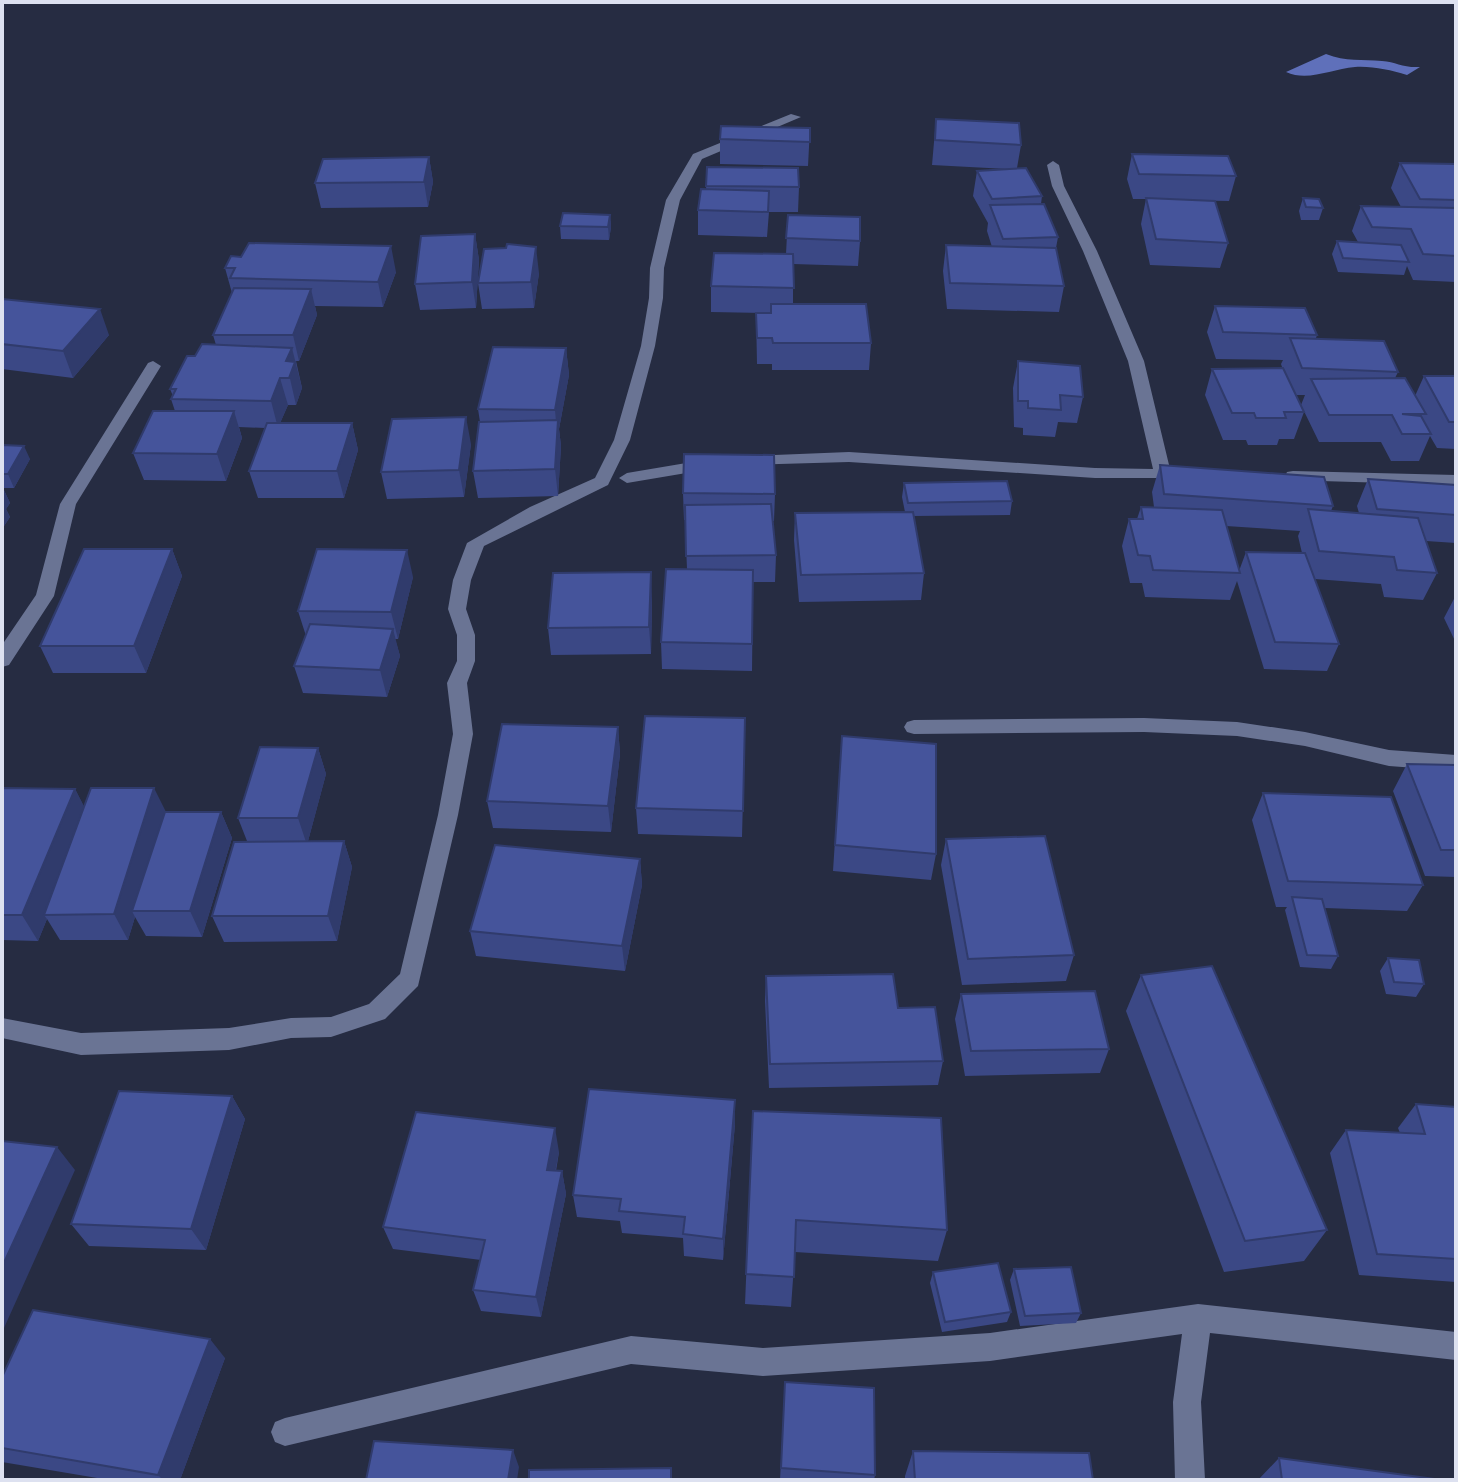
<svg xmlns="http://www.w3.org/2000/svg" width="1458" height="1482" font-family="Lora,serif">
<rect width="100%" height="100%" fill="#262c42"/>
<path fill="#5f70ba" d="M1326 54C1346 62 1362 59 1382 61 1396 62 1403 68 1420 67L1407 75C1390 70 1373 66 1355 67 1331 69 1308 82 1286 72Z"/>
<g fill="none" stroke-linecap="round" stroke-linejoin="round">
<path fill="#6a7494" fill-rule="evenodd" d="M791 114 801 117 702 159 680 200 664 268 663 298 655 346 630 440 608 485 484 546 471 580 466 609 475 635V661L467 683 473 734 458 815 418 986 385 1019 331 1037 291 1038 229 1050 81 1055 2 1038V1018L81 1033 229 1028 291 1018 331 1017 369 1004 400 974 438 815 453 734 447 683 457 661V635L448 609 453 580 467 543 530 507 595 478 614 440 641 346 649 298 650 268 666 200 693 154Z
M1053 161 1059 165 1064 186 1097 251 1144 361 1170 469 1188 470 1190 474 1188 478H1095L849 462 740 465 738 461 740 457 746 456 849 452 1095 468 1153 469 1128 361 1083 251 1052 186 1047 165Z
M153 361 161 366 76 504 54 596 9 665 2 667V645L36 595 60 504 148 363Z
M710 459 716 460 718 464 716 468 627 483 619 478 627 473Z
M1293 471 1456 475V485L1287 480 1285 476 1287 472Z
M1144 718 1237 722 1305 732 1389 750 1456 755V771L1389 766 1305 746 1237 736 1144 732 914 734 907 732 904 727 907 722 914 720Z
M1198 1304 1456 1332V1360L1210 1333 1201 1402 1205 1480H1175L1173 1402 1182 1334 990 1361 763 1376 631 1364 285 1446 275 1442 271 1432 275 1422 285 1418 631 1336 763 1348 990 1333Z"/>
</g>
<path fill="#3b4885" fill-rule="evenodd" d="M936 119 1021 145 1017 168 1042 196 1041 204 1058 237 1056 248 1064 286 1059 312 947 309 943 271 946 245 992 247 987 231 988 223 973 196 977 171 1007 169 932 165Z
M810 128 808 166 720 164V139Z
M1132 154 1236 176 1229 201 1171 200 1228 243 1220 268 1150 265 1141 224 1146 199H1133L1127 179Z
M429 157 433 182 428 207 321 208 315 183Z
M1400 163 1456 164V282L1413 280 1407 266 1404 275 1338 272 1332 254 1337 241 1358 242 1352 231 1361 206 1401 207 1391 188Z
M707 167 799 187 798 212H769L767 237 698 235V210L706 190Z
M1303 198 1323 208 1319 220H1301L1299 211Z
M610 215 611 227 609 240 561 239 560 226Z
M788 215 860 241 858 266 793 264V304L871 343 869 370H772V364H757L756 313H764L711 312V286L786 254Z
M475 234 479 260 476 308 420 310 415 284Z
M225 268 396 272 383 307 315 306 317 315 299 361H296L302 388 296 405H288L280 423H352L358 450 344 498H258L249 471 265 428 239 427 242 438 226 481 144 480 133 453 175 411 171 399 173 396 170 389 195 356 216 345 213 335 232 293Z
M539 273 534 308 482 309 478 283Z
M2 299 109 335 73 378 2 369Z
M1215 306 1317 335 1316 338 1398 372 1395 378 1415 396 1424 376H1456V449L1437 448 1430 436 1419 461H1391L1381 442H1319L1301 405 1305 395H1296L1304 412 1294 439H1279L1277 445H1248L1246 440H1223L1205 395 1212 369 1283 370 1281 364 1283 360 1216 359 1207 332Z
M566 348 569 375 559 429 561 446 558 496 478 498 473 471 480 422 478 409Z
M1018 361 1083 397 1077 423 1058 422 1055 437 1023 435V428L1014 427 1013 388Z
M471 444 464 497 387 499 381 472Z
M2 445 30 459 14 488H3L10 503 6 509 10 517 2 529Z
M1160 465 1333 506 1331 511 1359 513 1357 506 1368 479 1456 485V543L1426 541 1437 573 1423 600 1384 597 1381 584 1315 579 1339 644 1327 671 1264 669 1237 581 1230 600 1145 597 1142 583H1130L1122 546 1129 519H1137L1141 507H1154L1152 492ZM1226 526 1300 531 1298 536 1302 553 1246 552 1239 571Z
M904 483 1012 501 1010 515 914 516 924 573 921 600 799 602 794 540 795 513 905 512 902 497Z
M683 493 775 494 774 521H773L776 555 775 582H753L752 671 662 669 661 642 687 569 685 520H684Z
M172 549 182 576 146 673H53L40 646Z
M413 577 398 639H395L400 656 387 697 303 693 294 666 306 636 298 611Z
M1456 595V643L1444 618Z
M652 599 651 654 551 655 548 628Z
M745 718 742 837 638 834 636 808Z
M618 727 620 754 611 832 493 828 487 801Z
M318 748 326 774 308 841H344L352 867 337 941 224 942 212 916 247 841 238 818Z
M840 763 936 854 931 880 833 871Z
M1407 764 1456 765V877L1425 876 1393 791Z
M2 788 75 789 84 807 166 812H221L232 838 202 937 146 936 135 917 128 940H60L47 919 38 941 2 940Z
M1263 793 1423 885 1407 911 1325 908 1338 956 1331 969 1300 967 1285 910 1287 907H1276L1252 820Z
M946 839 1074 955 1066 981 962 985 941 865Z
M640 859 642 885 625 971 476 956 470 931Z
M1388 958 1424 984 1416 997 1386 994 1380 971Z
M1141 975 1327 1230 1304 1261 1224 1272 1126 1011Z
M766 976 898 1008 943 1061 938 1085 769 1088 765 1001Z
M961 994 1109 1049 1100 1073 965 1076 955 1019Z
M232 1096 245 1119 206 1250 89 1246 71 1224Z
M1416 1104 1456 1107V1282L1359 1275 1330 1153 1346 1130 1400 1133 1398 1128Z
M753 1111 947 1230 938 1261 795 1252 791 1307 745 1304Z
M735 1124 723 1260 684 1256 683 1238 622 1233 620 1221 577 1217 573 1195Z
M559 1152 556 1171H562L566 1194 541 1317 481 1311 473 1290 481 1260 393 1249 383 1227Z
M1014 1269 1081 1313 1076 1323 1020 1326 1010 1280Z
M933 1272 1011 1312 1007 1322 942 1332 930 1283Z
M225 1358 180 1480H109L2 1462V1377Z
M785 1382 875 1475 874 1480H780Z
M913 1451 1093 1480H905V1476Z
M1279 1458 1442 1480H1258Z"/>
<path fill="#303b6c" d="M429 157 433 182 428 207 424 182Z
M610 215 611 227 609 240 608 227Z
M475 234 479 260 476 308 472 282Z
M391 246 396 272 383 307 378 282Z
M536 247 539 273 534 308 531 282Z
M311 289 317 315 299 361 293 335Z
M100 309 109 335 73 378 63 351Z
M292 348 302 388 296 405 286 361Z
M566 348 569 375 559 429 561 446 558 496 555 469 557 434 555 410Z
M280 378 288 405 278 428 271 401Z
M234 411 242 438 226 481 217 454Z
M466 417 471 444 464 497 459 470Z
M352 423 358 450 344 498 337 471Z
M24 446 30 459 14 488 8 474Z
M2 486 10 503 6 509 10 517 2 529Z
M172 549 182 576 146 673 134 646Z
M407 550 413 577 398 639 391 612Z
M651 572 652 599 651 654 649 627Z
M393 629 400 656 387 697 380 670Z
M618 727 620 754 611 832 608 806Z
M318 748 326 774 307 845 298 818Z
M154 788 167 814 132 911 135 917 128 940 114 914Z
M75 789 89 816 44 915 47 919 38 941 22 915Z
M221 812 232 838 202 937 190 911Z
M344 841 352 867 337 941 328 916Z
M640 859 642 885 625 971 622 946Z
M232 1096 245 1119 206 1250 191 1229Z
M735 1100V1124L723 1260V1239Z
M555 1128 559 1152 551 1193 547 1170Z
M57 1147 75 1170 4 1328 2 1327V1267Z
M562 1171 566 1194 541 1317 536 1297Z
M210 1339 225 1358 180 1480H163L158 1475Z
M513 1450 519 1467 517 1480H508Z"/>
<path fill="#45549b" stroke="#303b6c" stroke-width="2" d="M936 119 1019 123 1021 145 935 140Z
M721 126 810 128V142L720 139Z
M1132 154 1228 156 1236 176 1139 174Z
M429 157 424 182 315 183 323 159Z
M1400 163 1456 164V200L1420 199Z
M707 167 798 168 799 187 706 186Z
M1026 168 1042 196 992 199 977 171Z
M701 189 769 191 768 212 698 210Z
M1146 198 1215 201 1228 243 1156 239Z
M1303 198 1319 199 1323 208 1306 207Z
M1044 204 1058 237 1003 239 990 205Z
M1361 206 1456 208V231H1454H1456V256L1423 254 1411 229 1372 227Z
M563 213 610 215 608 227 560 226Z
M788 215 860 217V241L786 238Z
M475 234 472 282 415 284 421 236Z
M1337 241 1401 245 1409 262 1343 258Z
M249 243 391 246 378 282 230 278 235 268H225L231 256 241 257Z
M507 244 536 247 531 282 478 283 484 249 506 248Z
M946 245 1056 248 1064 286 950 283Z
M714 253 793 254 794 288 711 286Z
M234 288 311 289 293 335H213Z
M2 299 100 309 63 351 2 344Z
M771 304H866L871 343H773L772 338H757L756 313H771Z
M1215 306 1305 308 1317 335 1223 332Z
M1290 338 1384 341 1398 372 1302 368Z
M202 344 292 348 286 361 295 362 289 378H280L271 401 171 399 176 389H170L187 356H195Z
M493 347 566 348 555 410 478 409Z
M1018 361 1080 366 1083 397 1060 395 1061 410 1028 408V401H1018Z
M1283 368 1304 412H1284L1286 418H1256L1254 413H1232L1212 369Z
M1424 376H1456V422H1449Z
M1405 378 1426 414H1402L1421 416 1431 434H1402L1392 415H1329L1311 379Z
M153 411H234L217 454 133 453Z
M466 417 459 470 381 472 392 419Z
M558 420 555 469 473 471 479 422Z
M267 423H352L337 471H249Z
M2 445 24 446 8 474H2Z
M684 454 774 455 775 494 683 493Z
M1160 465 1324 477 1333 506 1164 494Z
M1368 479 1456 485V515L1377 509Z
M1007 481 1012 501 908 503 904 483Z
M771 504 776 555 686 556 685 505Z
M1141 507 1222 510 1240 573 1153 570 1150 556 1138 555 1129 519H1143Z
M1308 509 1418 518 1437 573 1397 570 1394 557 1319 551Z
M913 512 924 573 801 575 795 513Z
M84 549H172L134 646H40Z
M317 549 407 550 391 612 298 611Z
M1246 552 1305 553 1339 644 1275 642Z
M666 569 753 570 752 644 661 642Z
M651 572 649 627 548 628 553 573Z
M310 624 393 629 380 670 294 666Z
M645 716 745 718 743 811 636 808Z
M502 724 618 727 608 806 487 801Z
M842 736 936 744V854L835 845Z
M260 747 318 748 298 818H238Z
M1407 764 1456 765V850H1441Z
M2 788 75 789 22 915H2Z
M91 788H154L114 914 44 915Z
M1263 793 1391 797 1423 885 1288 881Z
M165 812H221L190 911H132Z
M1045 836 1074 955 968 959 946 839Z
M344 841 328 916H212L234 842Z
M495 845 640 859 622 946 470 931Z
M1292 897 1322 899 1338 956 1307 955Z
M1388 958 1419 960 1424 984 1394 982Z
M1212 966 1327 1230 1245 1241 1141 975Z
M893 974 898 1008 935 1007 943 1061 770 1064 766 976Z
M1095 991 1109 1049 971 1051 961 994Z
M589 1089 735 1100 723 1239 683 1234 685 1217 619 1211 621 1199 573 1195Z
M119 1091 232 1096 191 1229 71 1224Z
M1416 1104 1456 1107V1259L1377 1254 1346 1130 1425 1134Z
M753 1111 941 1118 947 1230 796 1220 794 1277 746 1274Z
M416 1112 555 1128 547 1170 562 1171 536 1297 473 1290 485 1240 383 1227Z
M2 1141 57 1147 2 1267Z
M998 1263 1011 1312 945 1322 933 1272Z
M1071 1267 1081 1313 1025 1316 1014 1269Z
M33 1310 210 1339 158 1475 2 1448V1377Z
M785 1382 874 1388 875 1475 781 1468Z
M374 1441 513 1450 508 1480H366Z
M913 1451 1089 1453 1093 1480H915Z
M1279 1458 1442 1480H1282Z
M671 1468V1480H529V1470Z"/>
<rect width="1458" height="1482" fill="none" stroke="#dde1f0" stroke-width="8"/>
</svg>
